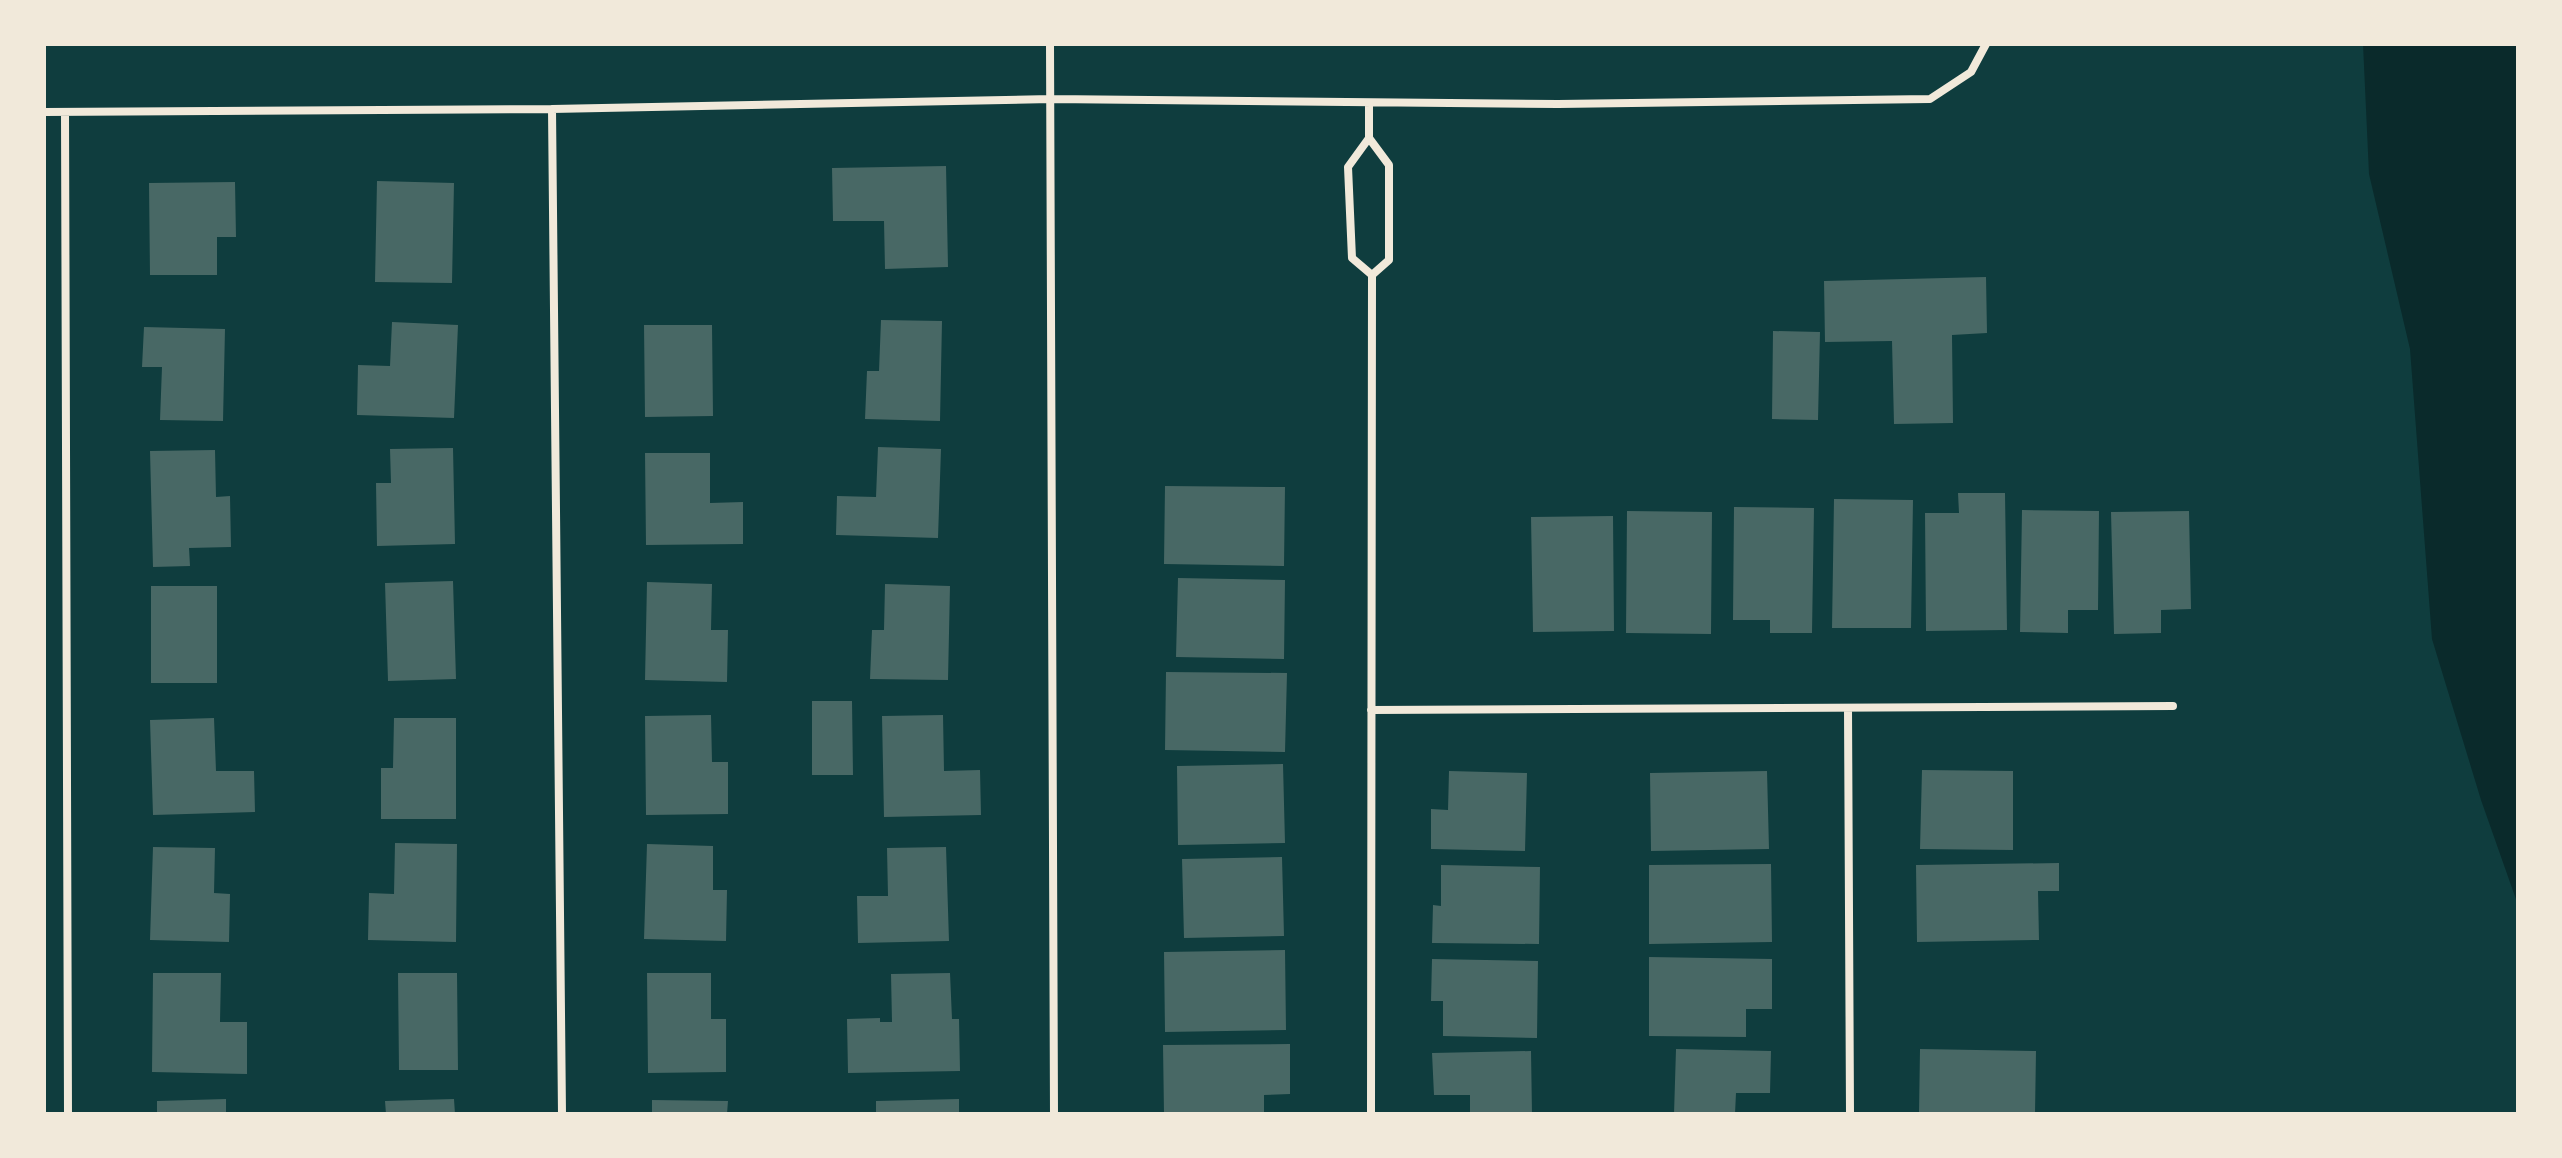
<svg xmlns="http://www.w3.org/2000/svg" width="2562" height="1158" font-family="'Exo 2',sans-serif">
<rect width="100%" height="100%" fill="#0f3d3e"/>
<path fill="#0a2a2b" d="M2363 44H2518V905L2481 800 2432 639 2410 349 2369 174Z"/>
<path fill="#486865" d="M946 166 948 267 885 269 884 221H833L832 168Z
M377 181 454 183 452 283 375 282Z
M235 182 236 237H217V275H150L149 183Z
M1986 277 1987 333 1952 335 1953 423 1894 424 1892 341 1825 342 1824 281Z
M881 320 942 321 940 421 865 419 867 371H879Z
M392 322 458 325 454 418 357 415 358 365 390 366Z
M644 325H712L713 416 645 417Z
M144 327 225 329 223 421 160 420 162 367H142Z
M1773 331 1820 332 1818 420 1772 419Z
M878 447 941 449 938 538 836 535 837 496 876 497Z
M453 448 455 544 377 546 376 483H391L390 449Z
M215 450 216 497 230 496 231 547 189 548 190 566 153 567 150 451Z
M645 453H710V503L743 502V544L646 545Z
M1165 486 1285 487 1284 566 1164 564Z
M1958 493H2005L2007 630 1926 631 1925 513H1959Z
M1834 499 1913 500 1911 628H1832Z
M1734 507 1814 508 1812 633H1770V620H1733Z
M2022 510 2099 511 2098 610H2068V633L2020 632Z
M1627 511 1712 512 1711 634 1626 633Z
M2189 511 2191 609 2161 610V633L2114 634 2111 512Z
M1613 516 1614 631 1533 632 1531 517Z
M1178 578 1285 580 1284 659 1176 657Z
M453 581 456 679 388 681 385 583Z
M647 582 712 584 711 630H728L727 682 645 680Z
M885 584 950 586 948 680 870 679 872 630H884Z
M151 586H217V683H151Z
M1166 672 1287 673 1285 752 1165 750Z
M812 701H852L853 775H812Z
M711 715 712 762H728V814L646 815 645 716Z
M943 715 944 771 980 770 981 815 884 817 882 716Z
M214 718 216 771H254L255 812 153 815 150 720Z
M394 718H456V819H381V768H393Z
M1283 764 1285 843 1178 845 1177 766Z
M1922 770 2013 771V850L1920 849Z
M1449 771 1527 773 1525 851 1431 849V809L1448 810Z
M1767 771 1769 849 1651 851 1650 773Z
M395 843 457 844 456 942 368 940 369 893 394 894Z
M647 844 713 846V890H727L726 941 644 939Z
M153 847 215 848 214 893 230 894 229 942 150 940Z
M946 847 949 941 858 943 857 896H888L887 848Z
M1282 857 1284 936 1184 938 1182 859Z
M2059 863V891H2038L2039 940 1917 942 1916 865Z
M1771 864 1772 942 1649 944V865Z
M1441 865 1540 867 1539 944 1432 943 1433 905 1441 906Z
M1285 950 1286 1030 1165 1032 1164 952Z
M1649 957 1772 959V1009H1746V1037L1649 1036Z
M1432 959 1538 961 1537 1038 1443 1036V1001H1431Z
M153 973H221L220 1022H247V1074L152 1072Z
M398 973H457L458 1070H399Z
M647 973H711V1019H726V1072L648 1073Z
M950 973 952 1019H959L960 1071 848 1073 847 1019 880 1018V1022H892L891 974Z
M1290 1044V1094L1264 1095V1114H1164L1163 1045Z
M1676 1049 1771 1051 1770 1093H1736L1735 1114H1674Z
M1920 1049 2036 1051 2035 1114H1919Z
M1531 1051 1532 1114H1470V1095H1434L1432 1053Z
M226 1099V1114H157V1101Z
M454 1099 455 1114H386L385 1101Z
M959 1099V1114H876V1101Z
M652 1100 728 1101 727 1114H652Z"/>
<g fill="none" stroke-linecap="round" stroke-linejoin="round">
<path stroke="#f1e9da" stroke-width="8" d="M1050 44 1054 1114
M1369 103V138L1348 167 1352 258 1372 275
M552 109 562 1114
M44 112 552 109 1051 99 1558 104 1930 99 1971 72 1986 44
M65 113 68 1114
M1369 138 1389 165V260L1372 275 1371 1114
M1848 708 1850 1114
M1371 710 2173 706"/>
</g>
<rect width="2562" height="1158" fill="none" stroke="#f1e9da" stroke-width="92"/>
</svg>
